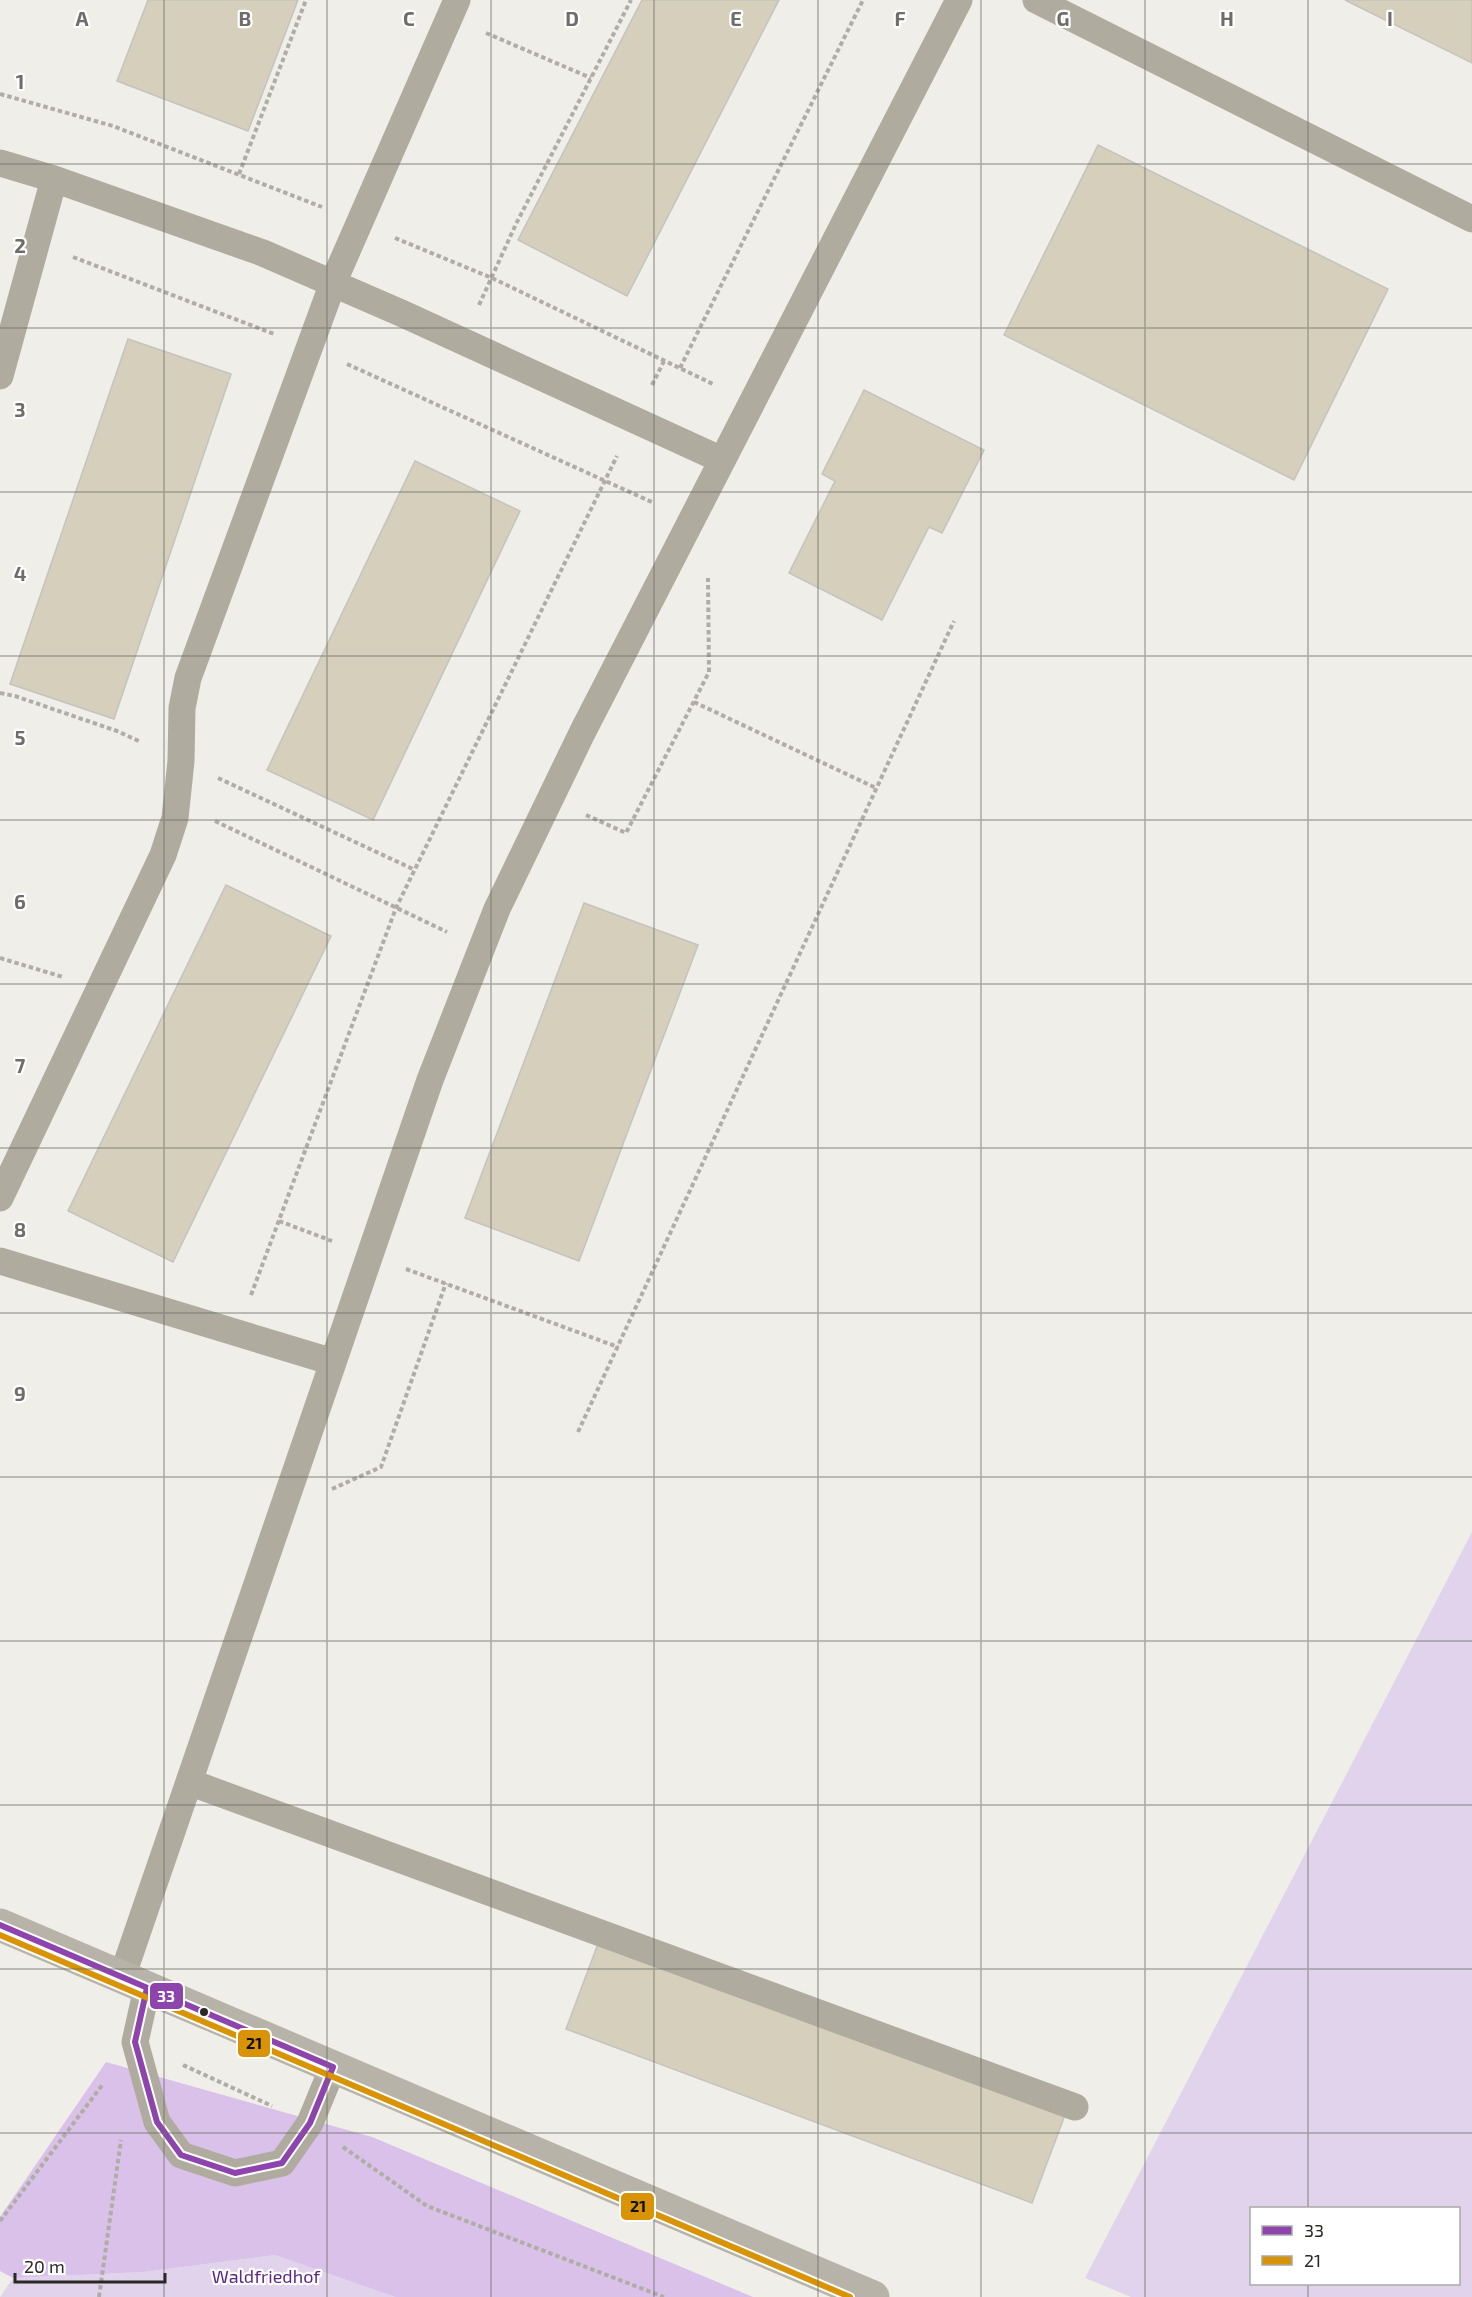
<svg xmlns="http://www.w3.org/2000/svg" width="1472" height="2297" font-family="'Exo 2',sans-serif">
<rect width="100%" height="100%" fill="#f0eee9"/>
<path fill="#e2d3ec" fill-rule="evenodd" d="M1472 1532V2297H1131L1085 2278ZM1458 2208V2284H1252V2208Z
M275 2255 395 2297H0L13 2278 144 2272Z"/>
<path fill="#d9c1ea" d="M106 2062 372 2137 753 2297H395L275 2255 144 2272 13 2278 0 2271V2217Z"/>
<path fill="#d6cfbb" stroke="#c4c3bf" stroke-width="1.5" d="M148 0H298L248 131 117 81Z
M642 0H779L627 296 518 240Z
M1345 0H1472V63Z
M1098 145 1388 289 1294 480 1004 335Z
M128 339 231 374 114 719 10 684Z
M864 390 984 450 942 533 929 527 882 620 789 573 835 481 822 474Z
M415 461 520 511 373 820 267 770Z
M226 885 331 936 173 1262 68 1211Z
M584 903 698 945 579 1261 465 1218Z
M599 1941 1065 2115 1032 2203 566 2029Z"/>
<g fill="none" stroke-linecap="round" stroke-linejoin="round">
<path stroke="#b0ada5" stroke-width="4" stroke-dasharray="4.5 3" stroke-linecap="butt" d="M486 33 591 78
M0 94 113 126 322 207
M239 174 306 0
M395 238 492 278 715 385
M73 257 274 334
M479 305 516 224 631 0
M347 364 654 503
M680 368 863 0
M652 385 664 361
M0 693 15 696 117 731 141 742
M694 702 876 788
M218 778 415 870
M586 815 626 833 709 672 708 578
M215 821 447 932
M0 958 63 977
M279 1221 332 1241
M406 1269 618 1347
M251 1295 396 908 617 456
M578 1432 954 621
M332 1489 381 1467 446 1283
M183 2065 272 2106
M343 2147 427 2206 664 2297
M0 2221 103 2084
M99 2297 121 2140"/>
<path stroke="#afab9f" stroke-width="27" d="M1036 0 1472 219
M0 163 54 179 263 253 401 313 722 460
M0 376 54 179
M0 1198 163 855 175 818 181 761 182 708 188 678 333 283 457 0
M0 1261 333 1362
M189 1782 1075 2107
M122 1977 430 1080 497 909 582 733 959 0
M147 1988 135 2042 157 2122 181 2155 235 2173 282 2163 310 2123 333 2067"/>
<path stroke="#b8b3a8" stroke-width="33" d="M0 1925 873 2297"/>
<g stroke="#fff" stroke-width="10">
<path id="bus-1" d="M0 1925 333 2067
M147 1988 135 2042 157 2122 181 2155 235 2173 282 2163 310 2123 333 2067"/>
</g>
<g stroke="#fff" stroke-width="10">
<path id="bus-2" d="M0 1935 850 2297"/>
</g>
<use href="#bus-1" stroke="#8e44ad" stroke-width="6"/>
<use href="#bus-2" stroke="#d89306" stroke-width="6"/>
</g>
<path fill="none" stroke="#6f6d6a" stroke-width="1.5" stroke-opacity="0.55" d="M164 0V2297M327 0V2297M491 0V2297M654 0V2297M818 0V2297M981 0V2297M1145 0V2297M1308 0V2208M0 164H1472M0 328H1472M0 492H1472M0 656H1472M0 820H1472M0 984H1472M0 1148H1472M0 1313H1472M0 1477H1472M0 1641H1472M0 1805H1472M0 1969H1472M0 2133H1472M1308 2284V2297"/>
<circle fill="#292825" stroke="#fff" stroke-width="2" cx="204" cy="2012" r="5"/>
<g text-anchor="middle" stroke-width="4.5" stroke-linejoin="round" paint-order="stroke">
<g font-size="18" fill="#5d2881" stroke="#fff">
<text x="266" y="2283">Waldfriedhof</text>
</g>
</g>
<g font-size="20" text-anchor="middle" font-weight="bold" fill="#6f6d6a" stroke="#fff" stroke-width="4.5" stroke-linejoin="round" paint-order="stroke">
<text x="82" y="26">A</text>
<text x="245" y="26">B</text>
<text x="409" y="26">C</text>
<text x="572" y="26">D</text>
<text x="736" y="26">E</text>
<text x="900" y="26">F</text>
<text x="1063" y="26">G</text>
<text x="1227" y="26">H</text>
<text x="1390" y="26">I</text>
<text x="20" y="89">1</text>
<text x="20" y="253">2</text>
<text x="20" y="417">3</text>
<text x="20" y="581">4</text>
<text x="20" y="745">5</text>
<text x="20" y="909">6</text>
<text x="20" y="1073">7</text>
<text x="20" y="1237">8</text>
<text x="20" y="1401">9</text>
</g>
<g stroke="#fff" stroke-width="2">
<rect x="149" y="1982" width="35" height="28" rx="6" fill="#8e44ad"/>
<rect x="237" y="2029" width="34" height="29" rx="6" fill="#d89306"/>
<rect x="620" y="2192" width="35" height="29" rx="6" fill="#d89306"/>
</g>
<g font-size="16" text-anchor="middle" font-weight="bold" fill="#fff">
<text x="166" y="2002">33</text>
</g>
<g font-size="16" text-anchor="middle" font-weight="bold" fill="#111">
<text x="254" y="2049">21</text>
<text x="638" y="2212">21</text>
</g>
<rect x="1250" y="2207" width="210" height="78" fill="#ffffff" stroke="#a9a9a8" stroke-width="1.5"/>
<rect x="1262" y="2226" width="30" height="9" fill="#8e44ad" stroke="#a9a9a8" stroke-width="1.5"/>
<text x="1304" y="2237" font-size="18" fill="#292825">33</text>
<rect x="1262" y="2256" width="30" height="9" fill="#d89306" stroke="#a9a9a8" stroke-width="1.5"/>
<text x="1304" y="2267" font-size="18" fill="#292825">21</text>
<path d="M15 2273v9h150v-9" fill="none" stroke="#292825" stroke-width="3"/>
<text x="24" y="2273" font-size="18" fill="#292825" stroke="#ffffff" stroke-width="4.5" paint-order="stroke">20 m</text>
</svg>
